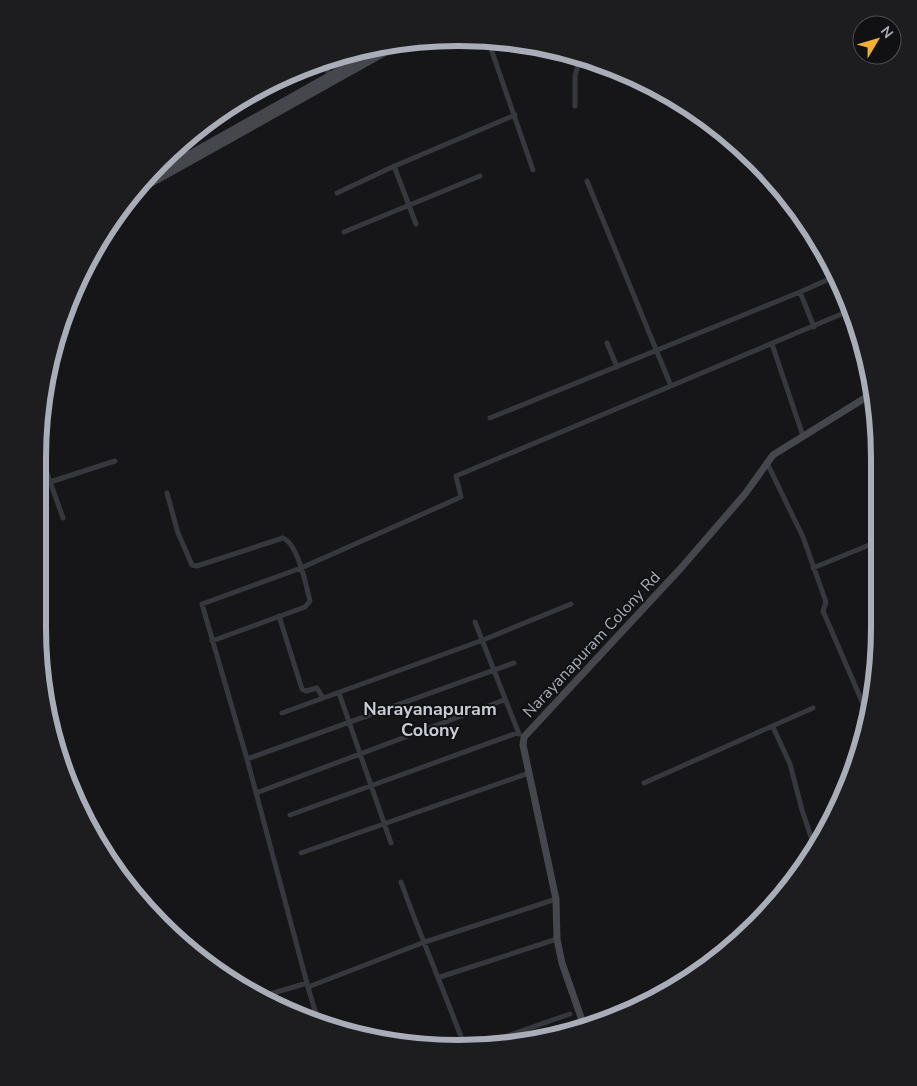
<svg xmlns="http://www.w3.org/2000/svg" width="917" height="1086" font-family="'Nunito Sans',sans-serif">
<rect width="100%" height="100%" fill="#161618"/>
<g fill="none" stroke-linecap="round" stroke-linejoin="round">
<path stroke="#37383d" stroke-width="5" d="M488 40 533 170
M322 62 330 76
M575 106V76L580 58
M394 166 416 224
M337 193 390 168 515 115
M344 232 480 176
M800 292 836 276
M607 343 617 367
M772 344 803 436
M671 386 851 310
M490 418 800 292 814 327
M40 453 63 518
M767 463 803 537 826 602 823 611 867 713
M50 482 115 461
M167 493 178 533 192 565 197 566 283 538C298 544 306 585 310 601L305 607 212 641
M813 568 879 541
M279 616 302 689 306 691 317 688 323 698
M475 622 519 734
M339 693 391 843
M282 713 483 640 571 604
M773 727 790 764 802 810 815 849
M247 759 514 663
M644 783 813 708
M256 793 504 700
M290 815 517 733
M301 853 529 773
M401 882C421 938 444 990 464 1045
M556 899 422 943 308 987 247 759 202 604 301 568 461 497 456 476 671 386 587 181
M440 977 557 939
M308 987 319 1024
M263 996 307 983
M307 1018 316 1015
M481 1045 570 1014"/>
<path stroke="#45474d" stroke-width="7" d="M147 178 384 45
M132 194 402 43
M584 1026 562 963 557 939 556 899 523 745 524 737 681 568 745 494 773 455 873 393"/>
</g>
<g text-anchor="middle" stroke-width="4" stroke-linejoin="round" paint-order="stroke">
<g font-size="16" fill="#a8adb8" stroke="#111113">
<text transform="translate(591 644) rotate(-47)" y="6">Narayanapuram Colony Rd</text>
</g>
<g font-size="18" font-weight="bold" fill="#c9ccd4" stroke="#111113">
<text x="430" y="715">Narayanapuram<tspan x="430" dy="21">Colony</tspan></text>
</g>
</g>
<path d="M0 0H917V1086H0ZM458 46H459A412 412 0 0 1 871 458V628A412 412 0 0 1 459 1040H458A412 412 0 0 1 46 628V458A412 412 0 0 1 458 46Z" fill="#1d1d20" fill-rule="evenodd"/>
<path fill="none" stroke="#a8adb8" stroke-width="6" d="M458 46H459A412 412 0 0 1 871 458V628A412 412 0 0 1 459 1040H458A412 412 0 0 1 46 628V458A412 412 0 0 1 458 46Z"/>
<g transform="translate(877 40) rotate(52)"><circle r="24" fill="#111113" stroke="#4d4f55"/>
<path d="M0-4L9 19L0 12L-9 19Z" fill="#f2b134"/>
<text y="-8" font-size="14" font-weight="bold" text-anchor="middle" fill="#a8adb8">N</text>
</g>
</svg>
